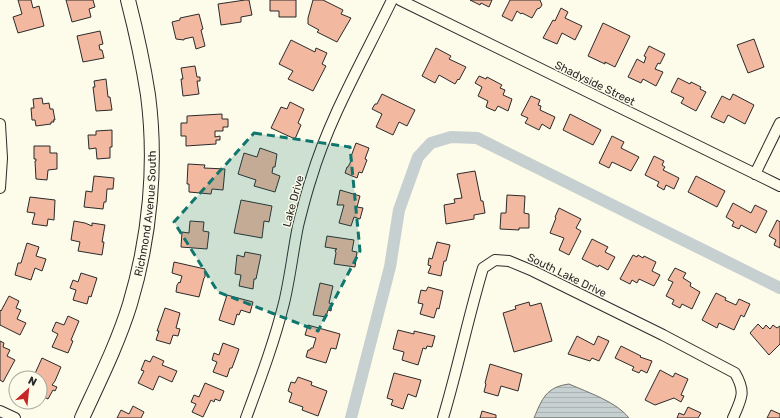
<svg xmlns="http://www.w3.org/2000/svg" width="780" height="418" font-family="Rubik,sans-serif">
<defs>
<pattern id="water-rules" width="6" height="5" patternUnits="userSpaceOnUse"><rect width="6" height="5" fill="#c7d0d0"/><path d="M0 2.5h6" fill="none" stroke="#abb3b3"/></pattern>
</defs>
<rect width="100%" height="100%" fill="#fdfbea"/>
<path fill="url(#water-rules)" stroke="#74746e" d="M569 384C587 392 617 402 629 418H534C542 399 546 387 569 384Z"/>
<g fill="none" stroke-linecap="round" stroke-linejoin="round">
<path stroke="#c7d0d0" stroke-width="12" d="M351 418 390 267 399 210 418 157 431 143 451 137 477 138 780 288"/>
</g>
<path fill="#f2b8a0" stroke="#2b2b2b" d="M18 0H31L33 8 39 6 44 26 18 33 13 17 22 14Z
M66 0H93L95 7 89 9 91 17 72 22Z
M245 0H249L252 15 241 17V22L221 25 218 4Z
M270 0H296V17H279V11H270Z
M313 0H323L343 10 341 14 351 18 337 42 317 32 319 30 308 24V18Z
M470 0H492L489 7 481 3 480 5Z
M510 0H540L542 5 540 8 537 9 532 18 522 13 521 14 517 11 512 21 502 16Z
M561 8 568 12 565 18 582 26 575 40 562 33 557 44 543 38 553 20 555 21Z
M199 14 203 29 201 30 205 46 196 49 193 37 184 39V40L176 39 172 22 180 20V18Z
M603 23 630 36 615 67 605 62V64L588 56Z
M100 31 103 44 99 45 100 50H102L104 58 83 62 77 36Z
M754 39 764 67 748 73 737 45Z
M291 40 315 52 316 48 327 53 322 64 326 66 313 91 288 79 293 71 279 64Z
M649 46 665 54 660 64 658 63 655 69 663 72 656 86 643 79 641 83 628 77 637 59 644 63 646 57 644 56Z
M436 48 451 56 449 59 466 67 459 80 458 79 455 84 439 75 435 83 422 76Z
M195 66 197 77H200V81H197L199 94 183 96 181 79H183L181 68Z
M479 76 486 79 487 77 502 85 500 88 505 90 503 95 512 99 508 111 498 106 495 111 486 107 488 101 478 96 482 87 475 83Z
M678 78 690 84 691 82 701 87 700 89 706 92 696 111 681 103 684 98 671 92Z
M106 79 108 97H110L112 110 96 111 93 87H95L94 81Z
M382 94 415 110 407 126 399 122 393 135 376 127 382 114 372 109 375 104H377Z
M733 94 754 105 745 124 728 115 724 123 711 117 722 96 730 100Z
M531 96 540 100 538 105 541 106 540 110 555 117 550 129 542 124 539 130 525 123 528 118 521 115Z
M42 98 43 104 49 103 50 109H53L55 120H53L54 122H51V124L36 126 35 120H32L31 108H34L33 99Z
M290 102 304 109 298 123 301 125 295 139 271 128 281 107 287 109Z
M222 114V119H228V127H223V131H215V137L220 136V140H216V144L186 146V136H181V123H187V116Z
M570 114 601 130 593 145 563 130Z
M112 130V147H110V158L97 159 96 148 89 149 88 135H96V131Z
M612 136 624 142 621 148 639 157 631 171 612 162 609 168 599 163Z
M356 143 369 148 365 159 367 160 362 173 359 172 357 178 345 173 347 167H348L352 159H350Z
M34 146H50V153H57V169L48 170 47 180 36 179 35 161H36V159H34Z
M260 148 277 154 275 167H273L272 173 280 176 275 192 254 186 256 180 238 174 244 153 257 157Z
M654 156 664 161 662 165 665 167 663 170 679 178 674 189 666 185 664 190 657 186 659 182 645 175Z
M188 164 205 165 204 168 225 169 223 190 212 189 211 194 189 192V184H187Z
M475 171 481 201H483L485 213 474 215V219L446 224 444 205 455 203 454 199 462 198 457 174Z
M94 176 114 178 113 189H107L106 202H104L103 209 84 207 86 191 92 192Z
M696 176 725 191 717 207 688 192Z
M340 190 360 196 357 207 363 208 360 219 354 217 351 226 339 223 344 205H337Z
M507 195 525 196 524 213 529 214V228H519V230L500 229 501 213H506Z
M30 197 55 200 54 220 48 219 47 226 32 224 35 213 27 212Z
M241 200 272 206 269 222 264 221 262 238 234 233Z
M733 203 751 213 755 205 767 211 756 233 741 225 739 229 732 226 734 222 726 217Z
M559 208 581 219 576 228 581 231 569 255 559 250 564 238 550 233 556 218 555 217Z
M777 220 780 222V248L774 245 776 240 769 236Z
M74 221 85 223 92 226V223L105 225 102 242H104L102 255 78 251 80 242 71 240Z
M190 221 204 222 203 231 209 232 207 249 181 247 182 232 189 233Z
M327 236 354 240 352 251 357 252 355 267 334 264 336 253 335 250 337 249 325 247Z
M592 239 608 247 605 252 615 257 608 270 599 265 598 267 582 259Z
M437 242 450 245 446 261H444L441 276 428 273 431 266 428 265 429 258 432 259Z
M27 243 39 247 36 256 46 259 42 271 35 268 31 280 15 275 18 263H21Z
M245 252 261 255 256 279H254L253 289 239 286 241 275 235 274 237 255 244 257Z
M633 255 637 257 638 255 643 258 644 256 656 262 652 271 660 275 654 286 639 279 637 283 632 280 630 284 620 279Z
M174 262 205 269V277L204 278 199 297 176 292 177 285 179 282 180 283 182 276 172 273Z
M675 268 686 273 683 278 691 283 690 286 700 292 692 309 682 304 680 308 672 304 674 300 666 296 673 282 668 280Z
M81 273 97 278 91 297 89 296 87 304 73 300 76 290 70 288 73 280 78 282Z
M320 283 333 286 329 303 332 304 331 311 328 310 326 317 313 315Z
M428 287 443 291 439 309 437 308 434 318 420 314 423 304 418 303 421 290 426 291Z
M716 293 726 298 725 300 736 305 739 299 750 304 744 317 741 315 734 330 719 323 717 328 702 320Z
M227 295 253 302 250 313 241 310 239 315 237 314 234 325 219 320Z
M9 296 19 301 16 308 21 310 17 319 26 323 20 335 0 325V310L1 311Z
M529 302 530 306 541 303 552 341 514 352 503 313 516 309 515 306Z
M165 308 180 313 176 328 180 329 178 336 173 335 170 344 156 340 159 331H157Z
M68 316 79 321 71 340 73 341 68 353 52 347 58 334 52 331 56 322 64 325Z
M758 324 763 329 766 325 770 329 773 325 777 328 780 326V344L769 355 750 333Z
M308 325 340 334 336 349 331 348 326 363 306 357 308 350H310L311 348H313L316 338 305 335Z
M398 330 414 334V331L435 336 432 347 427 346 426 349 423 348 418 365 402 360 404 352 393 349Z
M577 336 594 345 598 336 609 341 599 361 592 358 590 361 568 354Z
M0 341 4 343 3 347 10 350 7 356 15 360 3 382 0 380Z
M223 343 239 349 232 368H230L227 377 213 372 217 362 212 360 214 353 219 355Z
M621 346 641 356 640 357 652 361 647 373 641 370 639 373 632 370 634 367 615 358Z
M153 356 164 361 162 365 177 371 172 382 159 376 153 390 138 383 144 371 141 370 145 360 150 362Z
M42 358 61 367 55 381 52 385 57 387 55 391 53 390 48 399 40 395V378H33Z
M490 364 522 374 518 391 501 386 498 396 484 392 486 384 485 383Z
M660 370 673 377 675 373 688 379 681 395 684 396 681 402 674 398 655 405 645 400Z
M394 373 421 380 416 397 408 394 403 409 391 405 393 400 387 398Z
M298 377 312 382 311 385 327 391 318 416 302 410 303 407 289 402 292 393 288 391 291 382 295 383Z
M205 383 224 391 220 401 215 399 214 402 211 400 203 417 192 412 196 404 191 402 194 395 199 397Z
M133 406 144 412 141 418H117L121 410 129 414Z
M688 407 701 413 698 418H677L679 413 684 415Z
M771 410 780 414V418H767Z
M482 411 496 415V418H480Z"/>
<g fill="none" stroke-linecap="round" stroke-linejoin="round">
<g stroke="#2b2b2b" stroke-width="12">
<path id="street" d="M400 0 780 186
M0 124 2 158 0 188
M755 174 780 123
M0 411 15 418
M246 418C260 380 274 343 284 303 290 278 293 251 298 226 302 210 306 194 311 179 329 118 364 58 392 0
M443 418C458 368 468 318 483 268L495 260 509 261 533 271 663 335 735 373C746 392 742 398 733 418"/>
</g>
<g stroke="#2b2b2b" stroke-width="16">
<g id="secondary">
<path id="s1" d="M82 418C99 381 118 343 130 304 150 237 157 164 148 95 143 63 136 31 128 0"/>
</g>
</g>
<use href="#street" stroke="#fdfbea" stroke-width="10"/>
<use href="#secondary" stroke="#fdfbea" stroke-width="14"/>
</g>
<path fill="#0f766e" fill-opacity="0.2" stroke="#0f766e" stroke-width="3" stroke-dasharray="8 5" stroke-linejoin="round" d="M254 133 350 147 360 251 318 331 218 292 174 222Z"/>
<g text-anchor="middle" stroke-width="3" stroke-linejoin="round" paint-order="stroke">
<g font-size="11" fill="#2b2b2b" stroke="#fdfbea">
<text transform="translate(595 83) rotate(26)" y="4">Shadyside Street</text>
<text transform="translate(293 201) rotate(-75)" y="4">Lake Drive</text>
<text dy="4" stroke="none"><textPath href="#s1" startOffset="216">Richmond Avenue South</textPath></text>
<text transform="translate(567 275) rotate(26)" y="4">South Lake Drive</text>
</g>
</g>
<g transform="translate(28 390) rotate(27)"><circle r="19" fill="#fdfbea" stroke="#a9a89e"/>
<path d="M0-3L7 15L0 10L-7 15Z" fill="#c62828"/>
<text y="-6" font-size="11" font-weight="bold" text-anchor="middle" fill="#2b2b2b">N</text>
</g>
</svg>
